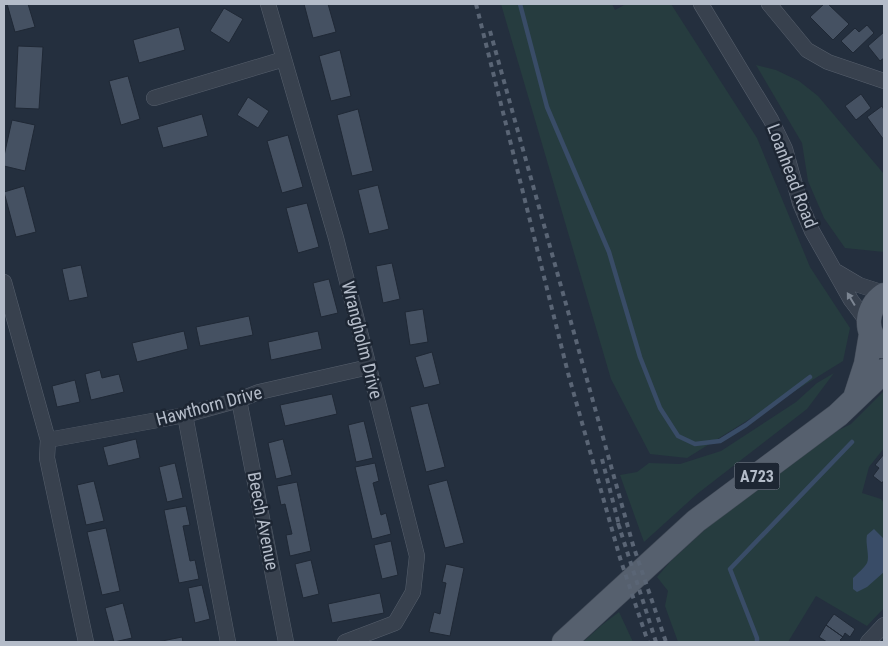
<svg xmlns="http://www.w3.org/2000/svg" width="888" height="646" font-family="'Roboto Condensed',sans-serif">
<rect width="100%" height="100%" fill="#242f3e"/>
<path fill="#263c3f" d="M501 4H612L615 10 626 4H671L757 138 810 267 850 328 843 361 687 458 650 454 611 379Z
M756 65 776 70 799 81 818 96 884 174V252L845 248 824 218 808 181 802 143Z
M834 373 807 409 697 494 644 542 620 475 637 472 649 463 680 464 721 451 796 402 817 383Z
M884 391V448L869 467 862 493 881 499 884 503V608L867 626 816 596 788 642H678L665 606 668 591 657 577 670 562 710 525 837 431 851 424Z
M619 612 633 642H583L603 624Z"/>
<path fill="#394c67" d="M874 529 884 539V572L867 587 857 592 853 589V578C857 574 864 568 867 563 870 557 865 543 867 535Z"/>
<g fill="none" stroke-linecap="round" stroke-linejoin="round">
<path stroke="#394c67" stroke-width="4.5" d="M520 4 547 107 609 252 640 357 660 408 678 436 695 444 720 441 746 425 810 377
M757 642V638L730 569 852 442"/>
</g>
<path fill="#455162" stroke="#1f2835" d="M7 4H28L35 27 15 32Z
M304 4H328L336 32 313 38Z
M824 4H828L849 24 833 40 810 17Z
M224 8 243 19 229 43 210 31Z
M867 25 874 33 853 53 841 41 855 28 859 32Z
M179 27 185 50 139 63 133 40Z
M884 32V58L880 61 868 46Z
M18 46 43 47 39 109 15 108Z
M340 50 351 96 331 101 319 56Z
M128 76 140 119 121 125 109 81Z
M861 94 871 108 856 120 845 106Z
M248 97 269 111 258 128 237 115Z
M882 106 884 110V140L867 117Z
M358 109 373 171 352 176 337 115Z
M202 114 208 136 163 148 157 127Z
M12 120 35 125 25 171 4 166V156Z
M288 135 303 187 282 193 267 141Z
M378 185 389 229 369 234 358 190Z
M24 186 36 232 16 237 4 192Z
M307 203 319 247 298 253 286 208Z
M392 263 400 299 383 303 376 266Z
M81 265 88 297 69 301 62 269Z
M329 279 338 313 321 317 313 283Z
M423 309 428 342 410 345 405 312Z
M249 316 253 335 200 346 196 327Z
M184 331 188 349 137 362 132 343Z
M318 331 322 349 271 360 268 342Z
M432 352 440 384 424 388 415 357Z
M100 370 102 378 119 374 124 392 91 400 85 374Z
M75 380 80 402 57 407 52 386Z
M332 394 337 414 285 426 280 405Z
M428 403 445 467 426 472 410 407Z
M364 421 373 458 356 462 348 425Z
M136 439 140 458 108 466 103 447Z
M283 439 292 475 276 479 268 443Z
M884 454V480L882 483 873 476 879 468 875 465Z
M175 463 183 498 167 502 159 467Z
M375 463 379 481 373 483 381 515 386 513 391 534 372 539 355 467Z
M447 480 464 543 445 548 428 485Z
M94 481 104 521 86 525 77 485Z
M297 482 311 551 290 556 286 535 292 534 285 504 281 505 277 486Z
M186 506 190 525 183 526 190 561 195 560 199 579 179 583 164 510Z
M106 528 120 591 102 595 87 532Z
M391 541 398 575 382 579 374 545Z
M311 560 319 594 303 598 295 564Z
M446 564 464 568 450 636 429 632 434 612 440 614 446 583 442 582Z
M202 585 210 619 195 623 188 588Z
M380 593 384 613 332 623 328 604Z
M123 603 132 638 114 642 105 608Z
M834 614 855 629 850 637 845 633 843 637 826 625Z
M826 625 843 637 840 640 843 642H827L819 637Z
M182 637 183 642H157Z"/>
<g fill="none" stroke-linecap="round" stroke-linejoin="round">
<g stroke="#565f6c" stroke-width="16">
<path id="street" d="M268 4 336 238 417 556 413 592 395 623 345 642
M701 4 771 120 785 149 800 203 812 231 851 300 869 324
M769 4 807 50 828 62 884 81
M154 98 284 59
M837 272 859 285 884 293
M4 282 48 440 47 458 86 642
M239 400 286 642
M185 415 228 642
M48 440 185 415 239 400 259 392 369 367
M868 642 884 625"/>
</g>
<g stroke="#414a57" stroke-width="25">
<path id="primary" d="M881 346C863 332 866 307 884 295
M855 398 866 364 871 334
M564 642 696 521 838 415 884 371"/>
</g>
<use href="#street" stroke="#38414e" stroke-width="15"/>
<use href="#primary" stroke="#56606e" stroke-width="24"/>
<path stroke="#5a6575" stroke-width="4" stroke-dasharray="5 5" stroke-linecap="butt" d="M476 4 568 373 620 558 648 642
M490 31 633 545 666 642
M602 459 620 529
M618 523 656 642"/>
</g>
<defs><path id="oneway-solid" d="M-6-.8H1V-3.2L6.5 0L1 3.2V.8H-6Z" transform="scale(1.25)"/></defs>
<use fill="#7c8592" href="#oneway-solid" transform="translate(851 299) rotate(-121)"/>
<g text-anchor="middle" stroke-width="5" stroke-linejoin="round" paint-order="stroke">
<rect fill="#1d2633" stroke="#878f9c" stroke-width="1" x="734.5" y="462.5" width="45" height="27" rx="4"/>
<g font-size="16" font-weight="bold" fill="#b4bcc9">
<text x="757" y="482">A723</text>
</g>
<g font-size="18" fill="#b4bcc9" stroke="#1d2633">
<text transform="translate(792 176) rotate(69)" y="6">Loanhead Road</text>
<text transform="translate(362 340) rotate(76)" y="6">Wrangholm Drive</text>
<text transform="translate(209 406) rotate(-15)" y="6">Hawthorn Drive</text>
<text transform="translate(263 521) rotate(79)" y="6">Beech Avenue</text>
</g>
</g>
<rect width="888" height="646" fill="none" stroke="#b4bcc9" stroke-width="10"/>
</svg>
